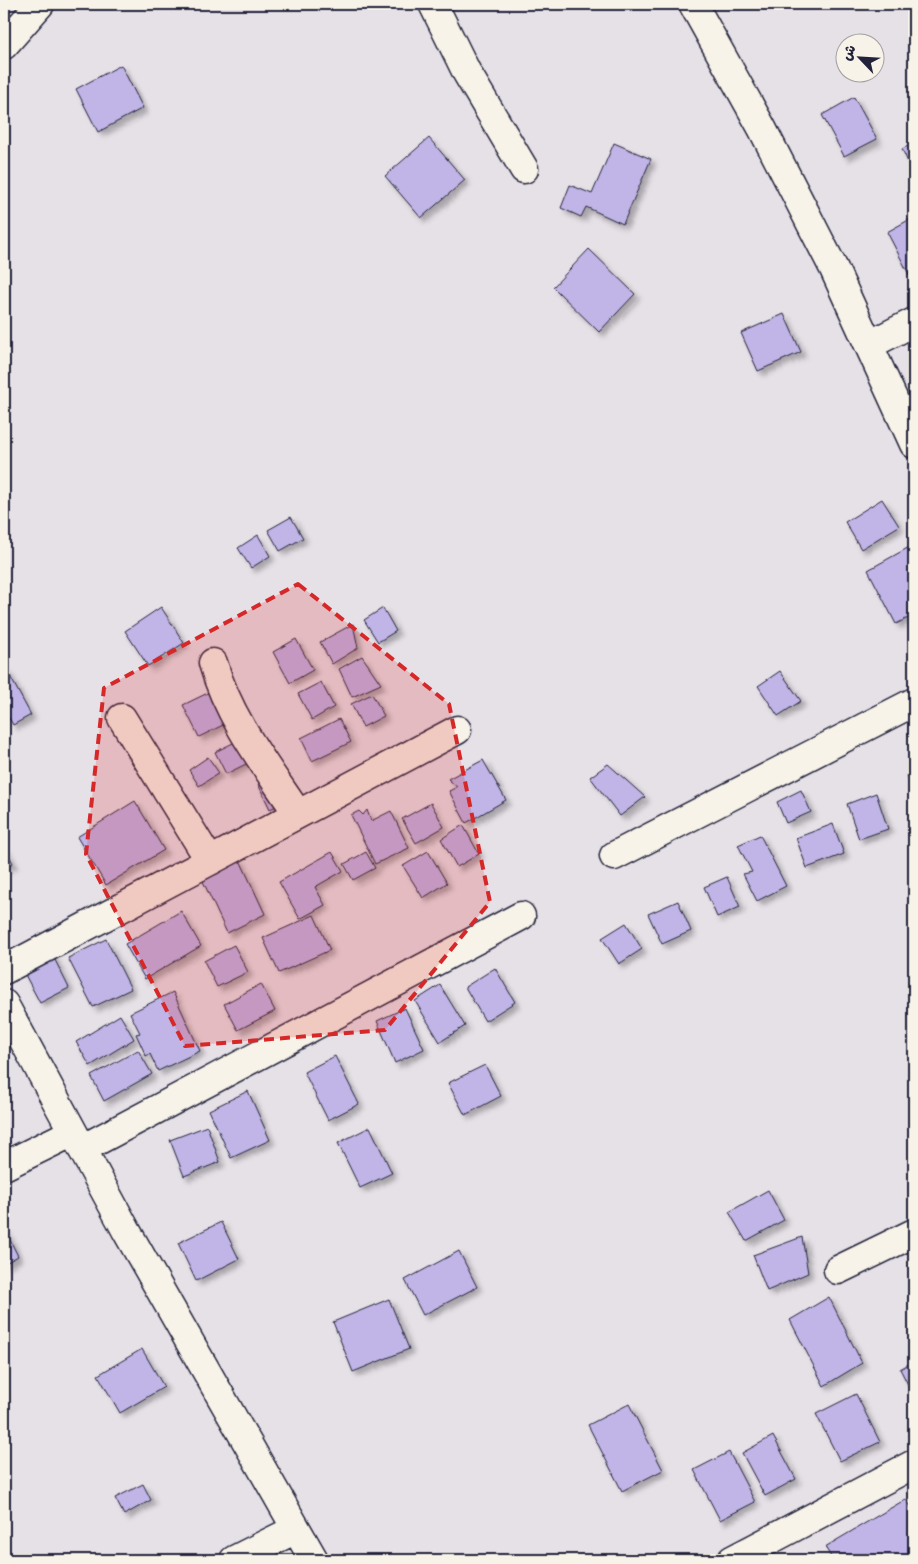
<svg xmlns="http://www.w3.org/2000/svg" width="918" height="1564" font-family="'Gochi Hand','Playpen Sans Arabic',sans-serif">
<defs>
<filter id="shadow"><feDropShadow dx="4.5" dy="4.5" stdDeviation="2.5" flood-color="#0004"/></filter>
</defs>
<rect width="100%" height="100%" fill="#e6e0e7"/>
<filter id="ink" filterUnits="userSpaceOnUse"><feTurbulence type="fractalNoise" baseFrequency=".02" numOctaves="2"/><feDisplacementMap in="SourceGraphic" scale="10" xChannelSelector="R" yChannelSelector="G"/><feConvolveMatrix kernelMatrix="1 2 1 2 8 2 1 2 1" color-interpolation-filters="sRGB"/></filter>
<g filter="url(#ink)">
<path fill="#c0b5e6" stroke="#22223b" filter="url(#shadow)" d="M121 65 143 108 98 132 76 89Z
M854 97 877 139 844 156 822 115Z
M429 138 465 180 421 218 385 176Z
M614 143 651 159 623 224 586 207 581 217 561 208 570 185 592 194Z
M914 143V175L902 149Z
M914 217V284L887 232Z
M589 249 635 294 599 332 553 287Z
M784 314 801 352 758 371 741 333Z
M882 499 899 526 861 549 845 522Z
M291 517 303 538 280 551 268 530Z
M258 535 270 556 251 568 238 548Z
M913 545 914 615 896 624 868 570Z
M161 607 184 643 148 666 125 631Z
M383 608 396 631 378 642 364 620Z
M353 624 358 648 332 664 320 642Z
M296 639 313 670 290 683 273 652Z
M362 656 381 684 352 697 339 669Z
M6 669 31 715 13 725 4 709V670Z
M780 671 801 701 778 716 758 686Z
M321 682 334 707 312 720 298 694Z
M220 687 235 719 199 737 183 705Z
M372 694 384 716 363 727 351 704Z
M339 719 351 742 312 761 301 738Z
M243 738 254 760 226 774 215 752Z
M208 757 219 773 199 786 189 770Z
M483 760 506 800 466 823 449 791 457 787 448 779Z
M608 764 645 797 620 816 590 777Z
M914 771V790L906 776Z
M273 777 284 802 270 809 258 784Z
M801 790 811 812 786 823 777 802Z
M876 793 888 829 859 839 847 804Z
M135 801 164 850 106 885 77 837Z
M431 803 444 827 416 843 402 819Z
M367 810 371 821 391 811 409 848 375 864 351 815 359 811 363 815Z
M833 824 844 854 807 868 796 838Z
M463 825 479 854 457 867 441 839Z
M760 835 786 886 757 901 743 874 752 872 738 845Z
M4 847 13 863 4 868Z
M428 851 447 883 423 898 403 866Z
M332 852 343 871 315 887 325 905 300 919 279 882Z
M366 852 375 868 353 880 344 864Z
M239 858 265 914 227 933 201 877Z
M727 877 740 907 717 917 704 887Z
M678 901 691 931 662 944 648 914Z
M181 911 201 946 145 979 125 944Z
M314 915 330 950 279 973 263 938Z
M626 923 642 949 619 964 602 938Z
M106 939 131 989 93 1007 68 958Z
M234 945 248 972 217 987 204 961Z
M52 954 69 988 40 1003 22 969Z
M495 968 515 1002 485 1021 465 987Z
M261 984 275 1011 238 1030 224 1004Z
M440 985 465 1026 440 1042 415 1001Z
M173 992 200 1051 158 1071 150 1054 146 1056 136 1034 140 1033 130 1013Z
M405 1008 424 1049 395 1063 377 1021Z
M120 1015 134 1039 90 1066 76 1042Z
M138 1050 152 1074 104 1101 91 1076Z
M335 1056 359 1104 328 1120 304 1072Z
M485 1065 501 1096 465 1115 448 1083Z
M248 1091 270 1140 231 1158 209 1110Z
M207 1126 220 1162 184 1176 170 1140Z
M370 1127 392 1173 360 1188 338 1143Z
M768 1190 784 1220 746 1241 729 1212Z
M221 1222 239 1259 196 1281 178 1243Z
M4 1228 18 1256 4 1264Z
M802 1237 808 1273 767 1291 753 1255Z
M459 1251 477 1287 423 1315 405 1280Z
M829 1297 862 1363 824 1386 790 1320Z
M389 1299 409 1349 353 1372 333 1322Z
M142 1349 164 1387 120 1413 98 1375Z
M914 1361V1396L900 1369Z
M856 1394 880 1442 840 1461 816 1414Z
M629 1404 663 1470 622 1491 588 1425Z
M773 1436 796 1479 765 1496 742 1453Z
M729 1452 755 1502 720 1520 694 1470Z
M143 1484 151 1500 124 1515 115 1498Z
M906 1499 914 1512V1553L902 1560H833L825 1547Z"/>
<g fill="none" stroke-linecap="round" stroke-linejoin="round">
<g stroke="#22223b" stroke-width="31">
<path id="minor" d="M433 4 467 73 524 169
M693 4 762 128 834 269 914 444
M4 45 40 4
M869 345 914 322
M213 663C229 719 266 766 298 814
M122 718 210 861
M614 856 914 702
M4 970 457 730
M4 1004 126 1230 314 1560
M82 1149 521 916
M4 1166 73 1132
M838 1270 914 1233
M234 1560 296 1529
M732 1560 914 1464"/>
</g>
<use href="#minor" stroke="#f7f3e8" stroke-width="28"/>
</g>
</g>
<path fill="#d62828" fill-opacity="0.2" stroke="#d62828" stroke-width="4" stroke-dasharray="10 6" stroke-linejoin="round" d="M298 584 449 704 490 902 385 1030 185 1046 86 854 104 688Z"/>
<rect width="918" height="1564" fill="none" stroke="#f7f3e8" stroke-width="20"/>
<rect x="10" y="10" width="898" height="1544" fill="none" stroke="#22223b" stroke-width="2" filter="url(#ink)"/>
<g transform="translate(860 58) rotate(295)"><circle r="24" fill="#f7f3e8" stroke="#a29fa3"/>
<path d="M0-4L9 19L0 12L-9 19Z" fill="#22223b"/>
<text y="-8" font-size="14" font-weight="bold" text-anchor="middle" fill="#22223b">ش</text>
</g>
</svg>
